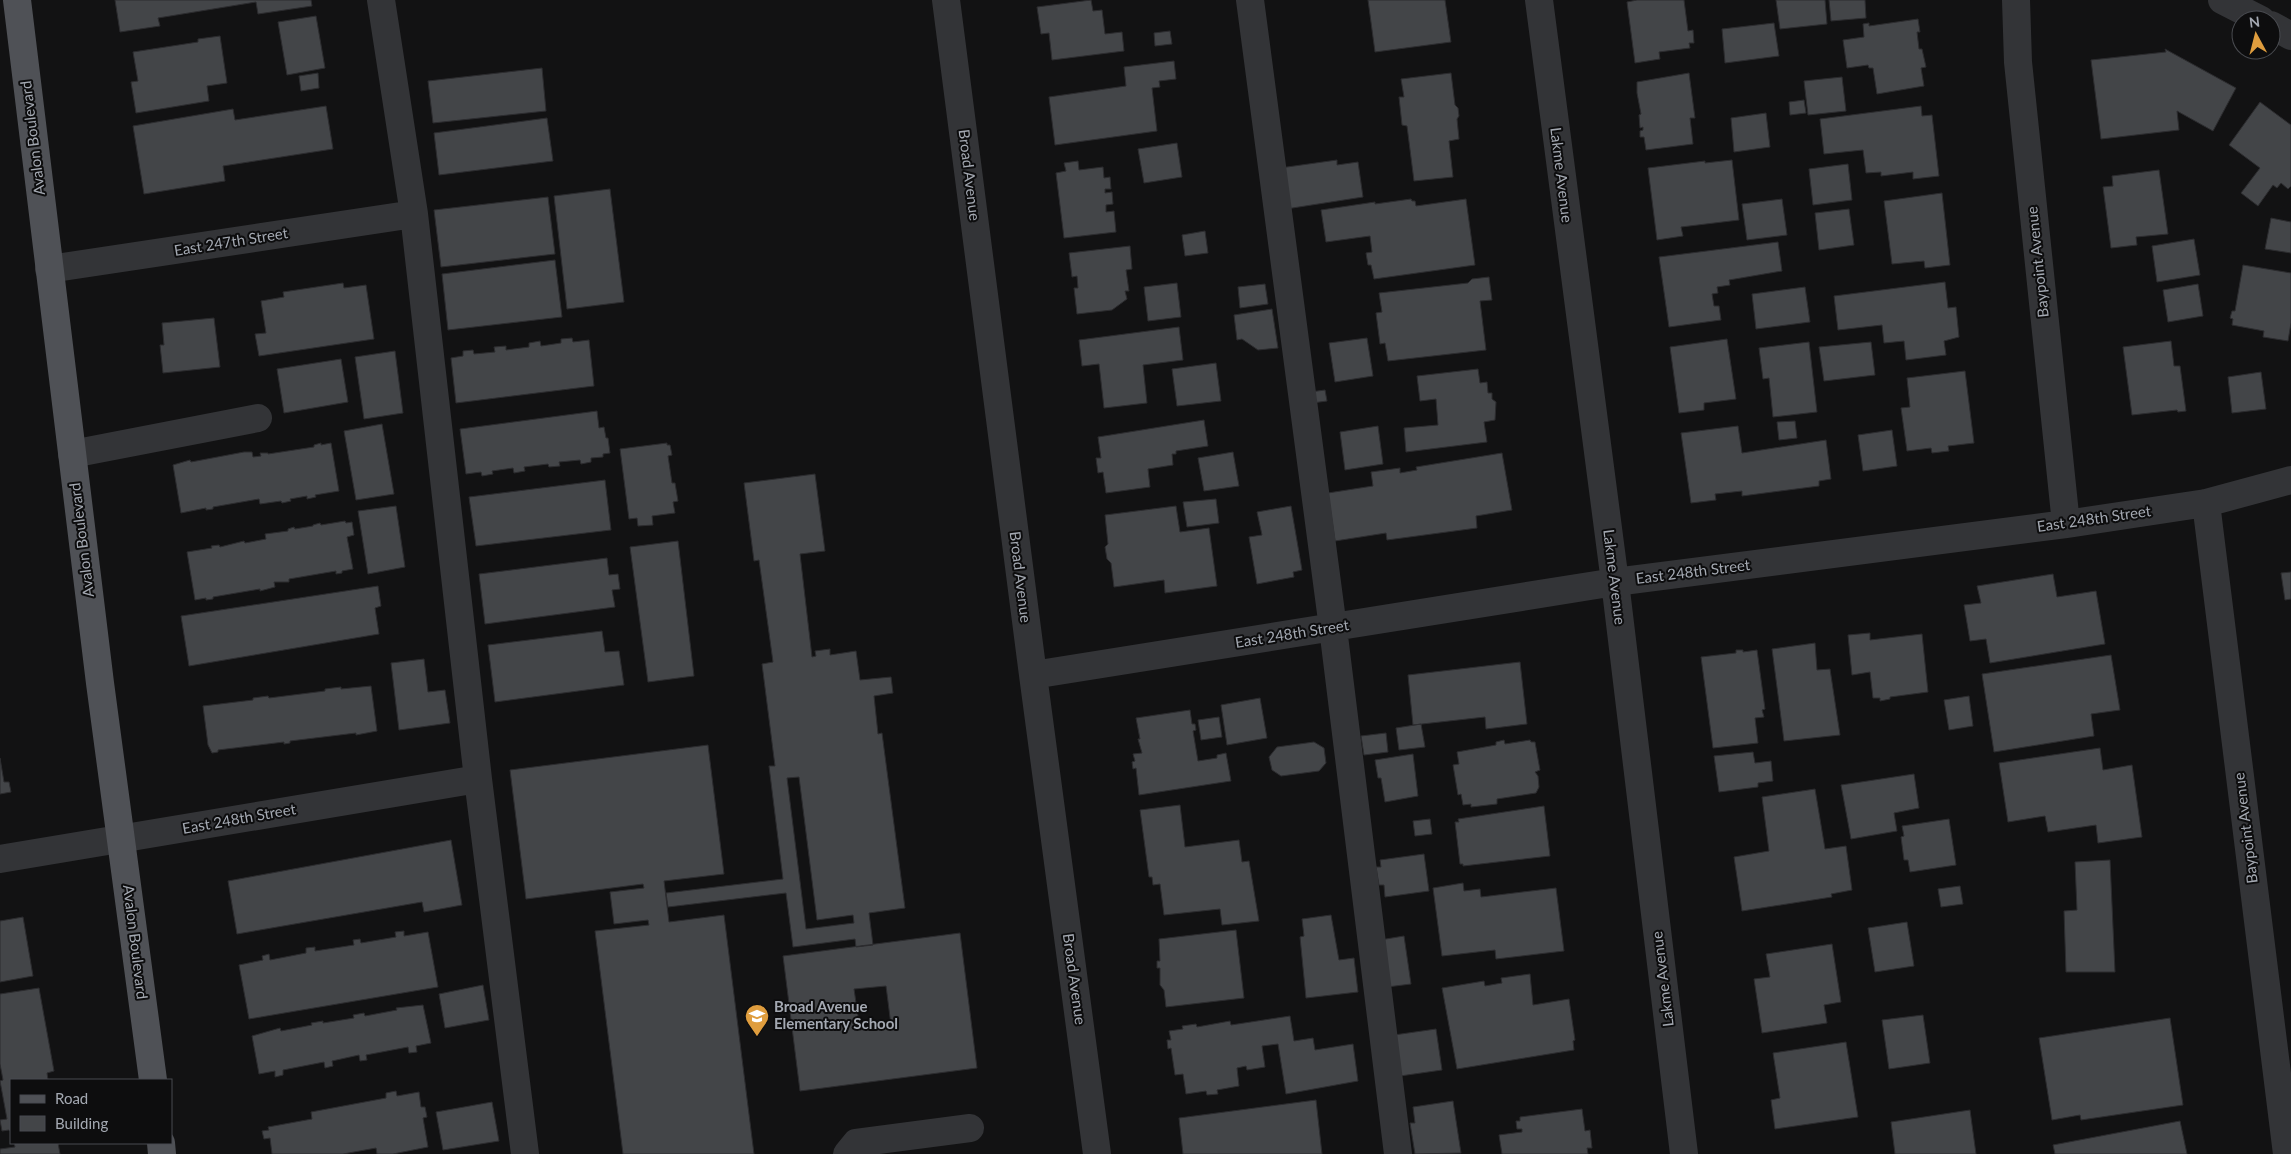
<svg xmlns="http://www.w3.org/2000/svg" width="2291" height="1154" font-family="Lato,sans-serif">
<rect width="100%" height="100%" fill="#121213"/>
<path fill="#434548" stroke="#2c2c2f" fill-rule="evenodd" d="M115 0H311L312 6 258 14 256 2 158 18 160 26 120 32Z
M1091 0 1093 11 1102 10 1105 34 1122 32 1124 51 1052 60 1049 33 1041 34 1037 7Z
M1368 0H1445L1451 42 1375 52Z
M1637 0H1684L1688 31 1693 30 1694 43H1689L1690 48 1659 52 1660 59 1635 63 1627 2Z
M1776 0H1825L1827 24 1780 29Z
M1829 0H1865L1866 18 1831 21Z
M316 16 325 68 287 75 278 22Z
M1918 19 1920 32H1917L1919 49H1922L1926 67 1921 68 1924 86 1877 94 1873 68H1869L1868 65 1847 68 1843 40 1864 37 1863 24 1869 23V26Z
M1774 23 1779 56 1725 63 1722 29Z
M1170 31 1172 44 1155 46 1154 33Z
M220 36 227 83 207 86 209 101 136 113 131 82 138 81 133 52 198 42V39Z
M2165 49 2236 88 2213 131 2177 111 2179 130 2101 139 2091 60 2166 52Z
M1174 61 1176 79 1159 81 1160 87 1152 88 1157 131 1055 145 1049 97 1126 86 1124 67Z
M542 68 546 111 433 123 428 81Z
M318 73 319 88 301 91 299 76Z
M1451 73 1455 105 1458 108 1459 116 1457 119 1459 139 1449 141 1453 177 1414 181 1407 126 1402 125 1399 97H1404L1401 79Z
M1689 73 1695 118H1690L1693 144 1646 150 1644 137H1640V131L1643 130V127L1640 128 1639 115 1641 114 1637 93V82Z
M1842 77 1846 111 1808 115 1804 81Z
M1804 100 1806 113 1790 115 1789 102Z
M2260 102 2291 125V186L2288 189 2281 183 2277 188 2273 185 2258 206 2241 193 2260 168 2229 145Z
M326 106 333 149 223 166 225 181 144 194 133 126 233 109 235 120Z
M1921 106 1922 116 1932 115 1939 176 1913 179V172L1881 176V172L1866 173 1863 150 1824 154 1820 119Z
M1766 113 1770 147 1734 152 1731 118Z
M547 118 553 161 439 175 434 133Z
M1177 143 1182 177 1144 183 1138 149Z
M1337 160V165L1358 162 1363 197 1286 209 1280 168Z
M1732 160 1739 220 1681 227 1683 236 1657 240 1648 168 1705 161V163Z
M1078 161 1079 170 1103 167 1104 178 1110 177 1111 189H1105V193L1112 192 1113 204 1106 205V212L1114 211 1116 232 1064 238 1056 173 1066 171 1064 163Z
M1848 164 1852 200 1813 205 1809 169Z
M2159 170 2168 234 2136 237 2137 245 2111 248 2103 187 2113 186 2112 176Z
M610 189 624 302 567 309 554 196Z
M1942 193 1950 265 1925 268 1924 261 1892 264 1884 201Z
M548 197 555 254 441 267 434 210Z
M1411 199 1412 201H1415L1416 206 1466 199 1475 265 1374 279 1371 265H1368L1366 253 1372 252 1370 236 1326 242 1321 210 1375 202V204Z
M1782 199 1787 235 1747 240 1742 204Z
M1849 209 1854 245 1819 250 1815 213Z
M2271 218 2291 222V253L2265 249Z
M1205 231 1208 253 1185 256 1182 235Z
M2194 239 2200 275 2157 282 2152 246Z
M1778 242 1782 271 1729 280 1730 285 1717 287 1718 293 1712 294 1714 306H1719L1721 320 1669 327 1659 257Z
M1130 246 1132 269 1126 270 1129 291H1125L1127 299 1112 310 1077 314 1074 288H1078L1077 276 1072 277 1069 253Z
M555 260 562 317 448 330 442 274Z
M2243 265 2291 273V323L2288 341 2263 337 2264 331 2232 325 2233 319 2230 318 2232 311H2235Z
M1489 277 1492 300 1480 301 1486 350 1388 361 1385 343 1380 344 1376 313 1382 312 1379 293 1468 283 1472 279Z
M1945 282 1948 308 1956 307 1959 337 1944 341 1946 355 1906 360 1904 341 1884 343 1882 325 1838 330 1834 296Z
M343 283 344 288 366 285 374 339 259 356 255 334 266 333 261 301 284 297 283 292Z
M1177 283 1181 317 1148 321 1144 287Z
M1265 284 1268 304 1240 308 1238 287Z
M2198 284 2203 316 2168 322 2163 290Z
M1805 287 1810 322 1756 329 1752 294Z
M1272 309 1278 348 1258 350 1242 339 1237 340 1234 315Z
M214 318 220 367 163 373 160 345H164L162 323Z
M1179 327 1183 360 1143 365 1147 403 1104 408 1099 364 1082 366 1079 340Z
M572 338 573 342 589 340 594 386 456 403 451 358 463 356V351L473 350 474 354 495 352 494 347 506 346V350L529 347V343L540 341 541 346 561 343V339Z
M1367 338 1373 376 1335 382 1329 343Z
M1727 339 1736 399 1704 403V410L1679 413 1670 347Z
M2171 341 2174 366H2180L2186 411 2178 412 2177 410 2132 415 2123 347Z
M1809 342 1817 412 1773 417 1769 378 1763 379 1759 348Z
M1871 342 1875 375 1824 381 1819 347Z
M395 351 403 413 364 419 355 357Z
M341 359 348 402 284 413 277 369Z
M1216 363 1221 401 1177 406 1172 369Z
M1478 369 1480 383 1487 382 1488 393H1492V399L1496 402 1495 420 1484 422 1487 442 1406 452 1404 428 1438 425 1436 399 1420 401 1417 376Z
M1965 371 1974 443 1948 446 1949 451 1932 453 1931 448 1907 451 1901 408 1910 407 1907 378Z
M2261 372 2266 409 2232 413 2228 377Z
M1325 390 1327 401 1312 403 1310 392Z
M597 411 599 428 604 427 606 438H608L610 453 603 454V457L591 458V462L581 464 580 460 559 462 560 466 549 467 548 464 524 467 525 471 514 473 513 468 492 471 493 474 482 476 481 472 466 474 460 429Z
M1204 420 1208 446 1176 451V454H1172L1173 465 1148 469 1150 487 1106 493 1103 472 1098 473 1096 458H1101L1098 437Z
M1795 421 1797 438 1779 440 1777 422Z
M382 424 394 494 356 500 344 431Z
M1378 426 1383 464 1345 470 1340 432Z
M1738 426 1742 453 1826 440 1831 479 1819 481V486L1742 496V491L1715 494 1716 500 1691 503 1681 433Z
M1892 430 1897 466 1863 471 1858 435Z
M321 443V445L331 443 339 491 315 495 316 497 307 499V496L290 499 291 501 282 503 281 501 260 504 259 499 213 507V509L206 510V508L181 513 173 465 190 460 191 462 244 452H252L253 457 261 456 260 453H268V454L314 447V445Z
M667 443V445H670L672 455 668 456 672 483H675L678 501 673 502 675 513 652 516 653 525 638 526 637 518 629 519 620 449Z
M1233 452 1239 486 1204 491 1198 458Z
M1502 453 1512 510 1476 516 1477 528 1387 540 1386 533 1335 541 1328 493 1373 486 1371 472 1400 468V473L1417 470 1416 467Z
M815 474 825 551 800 554 812 657 816 656 815 651 830 649V655L856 651 860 680 891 677 893 693 874 696 878 734 882 733 905 908 869 913 873 945 856 947 855 939 793 947 786 893 668 907 666 893 783 879 769 766H775L762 664 773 662 759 560 754 561 744 483ZM799 777 817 920 853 915 854 923 806 929 787 778Z
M605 480 611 530 476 546 469 497Z
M1216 499 1219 523 1187 527 1183 502Z
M396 506 405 567 368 574 358 511Z
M1176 506 1180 532 1209 528 1217 586 1165 593 1164 580 1114 587 1111 563 1107 559 1105 547 1108 544 1105 515Z
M1291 506 1302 570 1293 572 1294 577 1257 584 1249 537 1262 535 1257 512Z
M345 521 346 523 352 522 354 535 347 537 353 569 342 571V573L336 574V571L289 579V582H274L275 587 260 591V589L213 597V599L206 600V598L195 600 187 552 212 548 211 546 219 545 220 547 244 541 245 543 266 539 265 534 288 531V529L294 527 295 529 313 526V525L320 523 321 525Z
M678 541 694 676 648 682 630 547Z
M607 558 609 575 618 574 620 589 612 590 615 607 485 624 479 574Z
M2291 572V599L2285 600 2281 573Z
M2053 574 2057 597 2096 591 2105 644 1990 663 1986 639 1970 641 1964 605 1981 603 1977 586Z
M378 586 381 606 375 608 379 634 189 666 181 616Z
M602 631 605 652 619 651 624 685 495 702 488 645Z
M1870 633V640L1922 634 1928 692 1890 697V699L1880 701V698H1873L1870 672 1852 675 1848 635Z
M1815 643 1817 670 1830 669 1840 735 1784 741 1772 649Z
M1736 650H1743V652L1757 650 1765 709 1762 710 1764 717 1755 718 1758 743 1713 748 1701 657 1736 653Z
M2111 655 2120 710 2091 714 2094 736 1994 752 1982 674Z
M424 659 428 692 445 690 450 723 399 730 391 663Z
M1520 662 1527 724 1486 729 1485 717 1413 725 1408 675Z
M371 686 377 731 356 735V733L290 741V743L284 744V742L218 750V752L212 753 208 745 203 706 253 700V698L268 696 269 698 325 691V689L341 687V689Z
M1969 696 1973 726 1949 730 1944 700Z
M1260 698 1267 738 1227 745 1221 705Z
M1190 710 1192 724H1195L1196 730 1193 731 1198 761 1217 758V755L1226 753 1231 781 1139 795 1136 768 1133 769 1132 762 1135 761 1133 754 1142 753 1138 739H1140L1136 718Z
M1219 717 1222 737 1201 740 1198 720Z
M1421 724 1425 747 1399 750 1396 728Z
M1386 733 1388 752 1364 755 1361 736Z
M1504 740 1505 744 1530 740 1531 742H1535L1540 770 1535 772 1538 776 1539 787 1536 793 1497 799V804L1471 807V804L1463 805 1461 794 1458 795 1453 765 1459 764 1457 752 1496 745V742Z
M1314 742 1324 748 1326 763 1319 771 1281 776 1272 770 1269 757 1277 747Z
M708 745 724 874 664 881 669 922 724 915 754 1154H623L595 931 649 925 648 920 614 924 610 892 644 888 643 884 526 899 510 770Z
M2100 748 2103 770 2132 765 2142 837 2098 843 2096 825 2048 832 2045 816 2008 822 1999 763Z
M1753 752 1755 763 1771 761 1773 781 1758 783V787L1719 792 1714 756Z
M1413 754 1418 796 1385 802 1381 778H1378L1375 760Z
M0 758 4 782H9L11 792 0 794Z
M1914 774 1919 808 1894 813 1897 831 1851 839 1841 785Z
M1815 789 1825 849 1846 846 1852 890 1831 894 1832 897 1742 911 1734 857 1769 851 1762 797Z
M1180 805 1185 847 1239 840 1242 862 1249 861 1259 921 1222 925 1220 909 1164 915 1160 884 1153 885 1152 877H1149L1140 810Z
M1544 806 1550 856 1463 866V864H1460L1455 822H1459L1458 819Z
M1430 819 1432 834 1415 836 1413 821Z
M1949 819 1956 865 1910 872 1908 860H1904L1901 837 1904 836 1902 826Z
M451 840 462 905 424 912 422 902 237 934 228 881Z
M1424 854 1429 891 1385 897 1384 885H1379L1376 867H1381L1380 860Z
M2110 860 2115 972H2066L2064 911 2077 910 2075 862Z
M1463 883 1464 891 1480 889 1481 897 1556 888 1564 951 1496 959 1495 950 1442 956 1433 888Z
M1960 886 1963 904 1941 907 1938 889Z
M1331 915 1339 960 1354 958 1358 992 1306 998 1300 937 1304 936 1302 919Z
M23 917 33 976 0 982V921Z
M1907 922 1914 966 1875 972 1868 928Z
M1236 930 1244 998 1166 1007 1164 990 1160 985V968H1157V961H1160L1159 939Z
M404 931V936L428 932 438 987 249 1019 239 965 263 960 262 956 269 954 270 960 306 953V948L315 947V951L354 945 353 940 360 939 361 943 396 937 395 932Z
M960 933 977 1068 800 1091 783 956ZM886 986 891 1025 860 1030 854 989Z
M1404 936 1411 984 1387 987 1380 940Z
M1832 944 1841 1002 1824 1005 1827 1023 1762 1033 1754 979 1770 977 1766 954Z
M1530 974 1533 1005 1569 999 1575 1040 1573 1041 1574 1050 1457 1069 1442 988 1484 981 1485 986 1502 983 1501 978Z
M483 985 489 1020 445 1028 439 994Z
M39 988 54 1071 47 1073 48 1080H11V1132L9 1130 2 1131 0 1120 7 1119 0 1081 3 1080 0 1064V994Z
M423 1005 431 1043 416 1046 417 1052 409 1053 408 1047 366 1055 367 1060 360 1061 359 1055 332 1061 333 1066 325 1068 324 1062 283 1070V1075L275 1077V1071L259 1074 252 1036 280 1028 281 1031 312 1025 311 1023 323 1021V1023L354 1018 353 1015 364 1013 365 1016 397 1010 396 1008Z
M1923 1015 1930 1063 1889 1069 1882 1020Z
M1290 1016 1294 1041 1313 1038 1315 1050 1353 1044 1358 1081 1286 1094 1278 1044 1262 1046 1265 1067 1247 1070 1246 1066 1237 1068 1239 1086 1217 1090 1218 1094 1207 1095 1206 1091 1186 1094 1183 1074 1175 1075 1171 1048 1168 1049 1167 1040H1171L1169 1031 1183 1029 1182 1026 1196 1024 1197 1027 1230 1021 1231 1025Z
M2170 1018 2183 1105 2081 1120 2080 1115 2052 1120 2039 1038Z
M1436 1029 1442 1070 1400 1076 1394 1035Z
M1846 1042 1858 1117 1775 1129 1771 1100 1780 1098 1773 1053Z
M396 1091 397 1096 419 1092 421 1107H425L427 1117 423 1118 428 1147 393 1154H377L376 1148 343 1154H272L270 1138 264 1139 262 1131 269 1130 268 1127 312 1119 311 1112 386 1098V1093Z
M1316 1100 1322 1154H1183L1179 1118Z
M1453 1101 1461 1153 1415 1154 1410 1123H1415L1413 1107Z
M492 1102 499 1141 443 1150 436 1112Z
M1582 1109 1585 1131 1590 1130 1592 1148H1587L1588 1154H1502L1499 1135 1522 1132V1129H1517L1516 1121H1520V1117Z
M1970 1110 1976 1154H1895L1891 1122Z
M2180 1121 2187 1154H2055L2053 1145Z
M14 1143H58L60 1154H0V1149L15 1147Z"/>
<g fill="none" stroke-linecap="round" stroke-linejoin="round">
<path stroke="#333437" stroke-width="28" d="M381 0 414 214 478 779 525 1154
M946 0 1033 675 1097 1154
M1250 0 1333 628 1398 1154
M1539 0 1615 582 1684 1154
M2016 0 2018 62 2066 524
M2222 0 2261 20
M2271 25 2291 36
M49 269 414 214
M72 454 258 418
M2206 503 2287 1154
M1033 675 1615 582 2066 524 2206 503 2291 480
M0 859 478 779
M847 1154 856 1143 970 1128"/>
<path stroke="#4f5156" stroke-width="28" d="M17 0 100 683 153 1080
M161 1143 162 1154"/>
</g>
<defs>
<g id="school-pin" transform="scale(1.25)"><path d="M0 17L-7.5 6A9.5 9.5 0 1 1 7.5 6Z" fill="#df9d3e" stroke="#0d0d0e"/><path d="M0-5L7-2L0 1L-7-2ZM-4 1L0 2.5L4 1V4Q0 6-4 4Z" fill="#fff"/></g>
</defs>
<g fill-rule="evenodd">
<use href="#school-pin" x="757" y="1016"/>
</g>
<g text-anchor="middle" stroke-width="4" stroke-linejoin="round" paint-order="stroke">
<g font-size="15" fill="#a4a9b2" stroke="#0d0d0e">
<text transform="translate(33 138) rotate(-97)" y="5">Avalon Boulevard</text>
<text transform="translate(969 175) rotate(83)" y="5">Broad Avenue</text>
<text transform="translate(1561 175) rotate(83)" y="5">Lakme Avenue</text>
<text transform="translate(231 242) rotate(-9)" y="5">East 247th Street</text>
<text transform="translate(2038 262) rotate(-96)" y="5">Baypoint Avenue</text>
<text transform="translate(2094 519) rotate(-8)" y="5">East 248th Street</text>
<text transform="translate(82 540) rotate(-97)" y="5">Avalon Boulevard</text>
<text transform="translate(1693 572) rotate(-7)" y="5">East 248th Street</text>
<text transform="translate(1020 577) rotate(83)" y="5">Broad Avenue</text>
<text transform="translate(1614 577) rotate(83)" y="5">Lakme Avenue</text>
<text transform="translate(1292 634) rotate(-9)" y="5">East 248th Street</text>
<text transform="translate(239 819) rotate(-10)" y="5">East 248th Street</text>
<text transform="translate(2246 828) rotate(-97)" y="5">Baypoint Avenue</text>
<text transform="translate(135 942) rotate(83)" y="5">Avalon Boulevard</text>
<text transform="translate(1074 979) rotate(82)" y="5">Broad Avenue</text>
<text transform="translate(1663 979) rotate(-97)" y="5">Lakme Avenue</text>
</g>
<g font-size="15" font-weight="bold" fill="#a4a9b2" stroke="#0d0d0e" text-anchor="start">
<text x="774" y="1012">Broad Avenue<tspan x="774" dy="17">Elementary School</tspan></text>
</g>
</g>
<rect x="10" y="1079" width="162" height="65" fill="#0d0d0e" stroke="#494b50"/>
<rect x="20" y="1095" width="25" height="8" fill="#4f5156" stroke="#494b50"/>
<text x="55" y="1104" font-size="15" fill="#a4a9b2">Road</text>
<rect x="20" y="1116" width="25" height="15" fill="#434548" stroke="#494b50"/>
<text x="55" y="1129" font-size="15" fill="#a4a9b2">Building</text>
<g transform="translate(2256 35) rotate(353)"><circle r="24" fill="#0d0d0e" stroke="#494b50"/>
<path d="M0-4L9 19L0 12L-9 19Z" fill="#df9d3e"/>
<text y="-8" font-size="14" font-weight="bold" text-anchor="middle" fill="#a4a9b2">N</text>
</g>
</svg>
